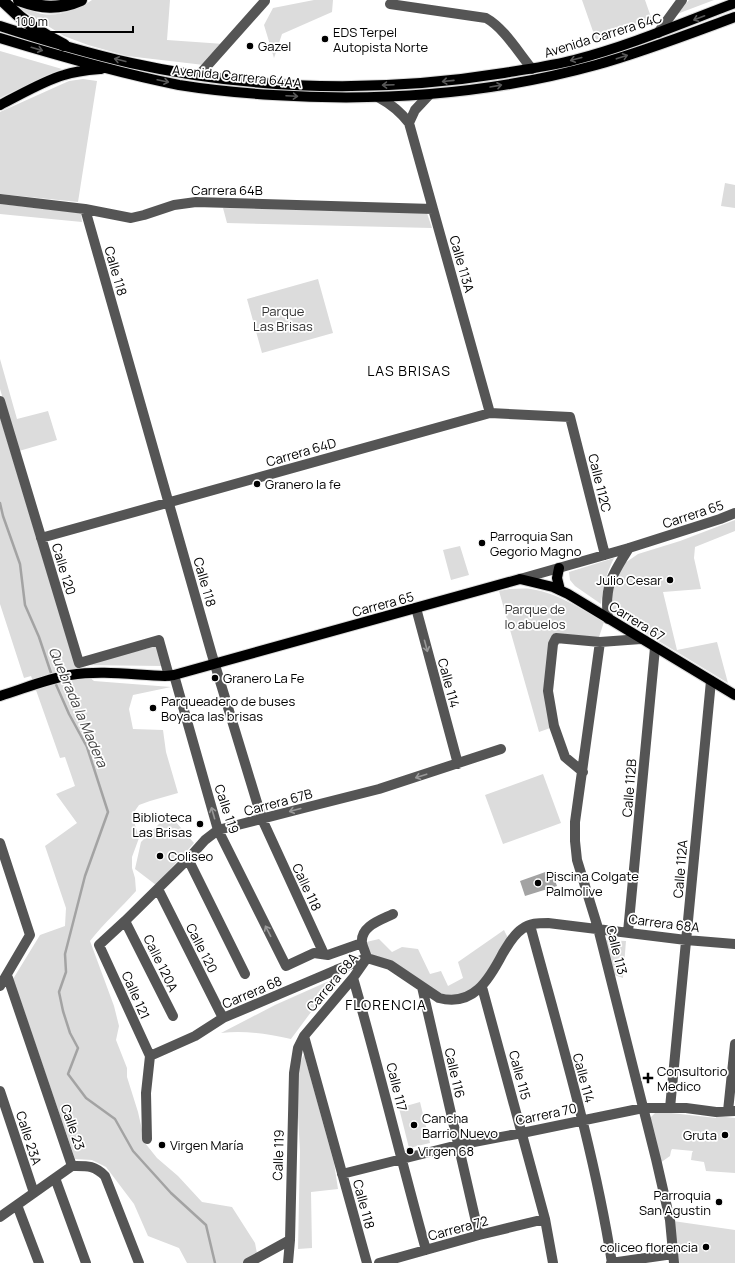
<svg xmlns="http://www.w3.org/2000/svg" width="735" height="1263" font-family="Manrope,sans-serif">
<rect width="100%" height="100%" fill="#fff"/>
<path fill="#dcdcdc" d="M92 0H170L167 40 224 44 204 65 127 56 88 45 64 36 14 5C22 7 30 10 38 13 57 18 77 10 92 0Z
M314 0H333L332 12 282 34 274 58 264 25 273 8Z
M582 0H645L652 20 596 40Z
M689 0H714L677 14Z
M0 51 62 69 47 75 0 98Z
M83 79 97 81 78 202 0 194V112L69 81Z
M725 183 735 185V208L721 206Z
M0 204 81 213 82 222 0 214Z
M223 208 427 213 432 228 227 223Z
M318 279 333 333 262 353 247 299Z
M0 359 17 419 48 411 57 440 19 451 0 389Z
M0 417 75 665 94 681 171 687 133 695 129 709 133 729 163 730 166 752 178 793 150 801 139 805 132 815 139 838 132 857V868L135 878 136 891C121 908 104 923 90 941L114 1006 119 1026 116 1040 127 1068V1077L138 1112 145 1143 157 1158 178 1176 202 1202 232 1207 255 1243 258 1259 254 1263H187L179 1248 148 1236 134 1204 106 1167 92 1160 75 1159 13 979 40 935 65 926 66 908 45 846 77 823 56 794 75 786 65 757 60 758 31 676 24 678 0 604Z
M735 520V531L695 547 694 558 701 589 663 592 677 650 717 642 728 683 614 614 610 607 611 588 625 563 638 554 680 541Z
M460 546 469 575 451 580 443 550Z
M614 558C606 574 603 588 601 604L575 586 570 580 569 572Z
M510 589C517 589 524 588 531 589 558 593 581 609 604 622L598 640 552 636 553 727 539 732 499 591Z
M157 646 162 666 81 665Z
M543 774 561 823 503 844 485 795Z
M169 814 194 843 156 885 135 869 141 842Z
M504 930 510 942 495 969 464 995 447 997 367 958 362 943 379 939 392 952 402 947 418 949 430 974 441 971 448 986 463 978 458 962Z
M604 940 626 941 623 978 611 974Z
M338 977 341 980 317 1004 291 1039C267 1034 245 1030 221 1033L275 1005Z
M304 1054 334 1163 338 1189 311 1192 312 1248 298 1249 300 1151 297 1100 299 1066Z
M420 1102 430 1143 409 1148 399 1108Z
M656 1112 671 1113 716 1118V1116L735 1118V1173L706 1171 704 1162 691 1160 692 1153 693 1151 672 1149 671 1151 670 1156 660 1163 650 1118Z
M673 1221 735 1230V1263H678Z"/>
<path fill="#a3a3a3" d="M551 870 557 886 525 896 520 881Z"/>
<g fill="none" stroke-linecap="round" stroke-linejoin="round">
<path stroke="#a3a3a3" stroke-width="2.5" d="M0 503 3 516 20 564 25 605 39 637 52 676
M54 680 69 714 87 747 108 812 85 876 65 954 66 972 59 992 63 1011 70 1033 78 1048 68 1074 86 1098 115 1119 133 1151 171 1193 206 1225 215 1263"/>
<g stroke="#dbdbdb" stroke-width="12">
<path id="major" d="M0 26C43 40 87 53 131 63 253 90 380 93 504 73 527 69 551 66 574 60 629 46 682 23 735 3
M0 38C59 56 119 73 179 85 210 90 242 93 273 95 382 102 491 94 596 65 643 52 689 34 735 17
M0 105C20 95 43 81 64 75 76 71 89 70 101 69
M559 568 557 578 560 590
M0 696C23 689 46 679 70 675 102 670 134 675 165 676L174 675 520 579 553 587 568 594 735 695"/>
</g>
<g stroke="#dbdbdb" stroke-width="14">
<path id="highway" d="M2 0C21 20 39 33 64 45
M19 0C41 8 58 10 81 0"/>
</g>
<path stroke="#555" stroke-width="10" d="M390 4 486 18C504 28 518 52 532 69
M658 33 682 0
M199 75 265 1
M378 97C391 104 400 111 409 123L490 413
M409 123 415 110 429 95
M0 199 85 209 131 218 144 215 174 205 196 202 433 209
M85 209 212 655 262 819 324 954
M0 401 79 663 159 640 169 676
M41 538 490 413 570 417 605 555
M520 579 629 548 720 519 735 513
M416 608 458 764
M608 619C604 586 612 575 629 548
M600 642 575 822V841L577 860 598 928 656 1159 670 1220 674 1263
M174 675 218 830 286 966 314 953 328 955 362 943
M583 772 565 757 554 726 548 691 553 644 556 638 600 642 641 639
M0 843 30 935 0 986
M188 859 245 974
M158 889 223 1018
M125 921 173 1016
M530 925C560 1037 594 1149 612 1263
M628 932 655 648
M367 958 390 965 439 998C473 1007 489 980 503 953 508 945 513 935 522 929 530 923 538 923 548 923L686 940 735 944
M367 958C366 953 363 948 362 943 360 926 381 920 393 914
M7 975 72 1166C87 1166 94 1165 105 1176L139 1263
M353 978C379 1068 401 1160 426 1250
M422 987 479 1235
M482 987 545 1219 553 1263
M304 1036 367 1263
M150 1056 195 1036 223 1018 336 970 367 958
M0 1091 34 1193
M670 1108 711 681
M728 1111 735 1044
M147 1139 146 1093 150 1056 99 945 125 921 188 859 205 840 218 830 300 809 379 789 501 749
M342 1174 458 1145 522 1133 643 1108H686L716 1112 735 1111
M55 1178 86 1263
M17 1205 39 1263
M0 1217 72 1166
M248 1263 290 1240
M288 1263 290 1240 294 1073 298 1048 304 1036 353 978 367 958
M379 1263 479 1235 545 1219
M611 1263 673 1254"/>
<use href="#major" stroke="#000" stroke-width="10"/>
<use href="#highway" stroke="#000" stroke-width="12"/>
</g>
<defs><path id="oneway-shaft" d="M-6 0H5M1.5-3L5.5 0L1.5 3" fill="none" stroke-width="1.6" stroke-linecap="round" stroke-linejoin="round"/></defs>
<g stroke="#595959">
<use href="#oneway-shaft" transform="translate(699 18) rotate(159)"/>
<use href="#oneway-shaft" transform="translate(37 49) rotate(16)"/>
<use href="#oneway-shaft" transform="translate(622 57) rotate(-18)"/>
<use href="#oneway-shaft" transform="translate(576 59) rotate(165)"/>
<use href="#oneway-shaft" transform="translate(120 60) rotate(-166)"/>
<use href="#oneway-shaft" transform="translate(163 81) rotate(12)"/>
<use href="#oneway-shaft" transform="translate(448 81) rotate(174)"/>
<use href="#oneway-shaft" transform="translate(388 85) rotate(178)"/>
<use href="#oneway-shaft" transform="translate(496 86) rotate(-10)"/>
<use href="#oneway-shaft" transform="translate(292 96) rotate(3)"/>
</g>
<g stroke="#999">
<use href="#oneway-shaft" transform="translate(426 646) rotate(75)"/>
<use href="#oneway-shaft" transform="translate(421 776) rotate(162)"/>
<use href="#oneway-shaft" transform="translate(295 810) rotate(165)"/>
<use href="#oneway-shaft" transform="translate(213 813) rotate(-106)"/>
<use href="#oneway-shaft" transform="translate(268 931) rotate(-117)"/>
</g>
<g fill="#000" stroke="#fff" stroke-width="1.5">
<circle cx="325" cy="39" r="4"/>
<circle cx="250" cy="46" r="4"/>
<circle cx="257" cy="484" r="4"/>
<circle cx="482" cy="543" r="4"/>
<circle cx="670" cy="580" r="4"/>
<circle cx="215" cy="678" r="4"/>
<circle cx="153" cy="708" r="4"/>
<circle cx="200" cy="824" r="4"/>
<circle cx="160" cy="856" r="4"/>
<circle cx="538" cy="883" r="4"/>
<path d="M646 1072h4v4h4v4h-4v4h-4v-4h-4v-4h4z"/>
<circle cx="414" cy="1125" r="4"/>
<circle cx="725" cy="1135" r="4"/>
<circle cx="162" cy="1145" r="4"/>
<circle cx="410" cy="1151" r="4"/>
<circle cx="719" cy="1202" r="4"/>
<circle cx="706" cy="1247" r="4"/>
</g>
<g text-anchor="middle" stroke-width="3.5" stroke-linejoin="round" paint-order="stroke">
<g font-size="13" fill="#000" stroke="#fff" text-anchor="start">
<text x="333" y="37">EDS Terpel<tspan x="333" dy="15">Autopista Norte</tspan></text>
<text x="258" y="51">Gazel</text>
<text x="265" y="489">Granero la fe</text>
<text x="490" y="541">Parroquia San<tspan x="490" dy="15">Gegorio Magno</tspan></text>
<text x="662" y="585" text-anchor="end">Julio Cesar</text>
<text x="223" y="683">Granero La Fe</text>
<text x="161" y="706">Parqueadero de buses<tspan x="161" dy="15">Boyaca las brisas</tspan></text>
<text x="192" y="822" text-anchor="end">Biblioteca<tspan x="192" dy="15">Las Brisas</tspan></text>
<text x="168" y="861">Coliseo</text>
<text x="546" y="881">Piscina Colgate<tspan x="546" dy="15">Palmolive</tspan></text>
<text x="657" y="1076">Consultorio<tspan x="657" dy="15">Medico</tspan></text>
<text x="422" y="1123">Cancha<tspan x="422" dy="15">Barrio Nuevo</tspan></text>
<text x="717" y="1140" text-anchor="end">Gruta</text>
<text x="170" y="1150">Virgen María</text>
<text x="418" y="1156">Virgen 68</text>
<text x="711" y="1200" text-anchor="end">Parroquia<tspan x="711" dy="15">San Agustin</tspan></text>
<text x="698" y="1252" text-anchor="end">coliceo florencia</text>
</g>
<g font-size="13" fill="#000" stroke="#fff">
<text transform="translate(603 35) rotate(-17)" y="5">Avenida Carrera 64C</text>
<text transform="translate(237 76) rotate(6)" y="5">Avenida Carrera 64AA</text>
<text x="227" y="195">Carrera 64B</text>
<text transform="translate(462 264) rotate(74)" y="5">Calle 113A</text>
<text transform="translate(116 271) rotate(74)" y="5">Calle 118</text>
<text transform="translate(301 452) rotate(-16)" y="5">Carrera 64D</text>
<text transform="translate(600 483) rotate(76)" y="5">Calle 112C</text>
<text transform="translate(693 514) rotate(-18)" y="5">Carrera 65</text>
<text transform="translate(64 569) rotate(73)" y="5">Calle 120</text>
<text transform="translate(205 582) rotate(74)" y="5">Calle 118</text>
<text transform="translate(383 604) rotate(-15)" y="5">Carrera 65</text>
<text transform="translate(637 621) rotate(32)" y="5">Carrera 67</text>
<text transform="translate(449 683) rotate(75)" y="5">Calle 114</text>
<text transform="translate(629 788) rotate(-85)" y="5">Calle 112B</text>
<text transform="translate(278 802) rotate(-15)" y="5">Carrera 67B</text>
<text transform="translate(227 809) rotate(72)" y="5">Calle 119</text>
<text transform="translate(680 869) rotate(-85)" y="5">Calle 112A</text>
<text transform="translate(307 887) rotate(65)" y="5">Calle 118</text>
<text transform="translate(664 923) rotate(7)" y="5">Carrera 68A</text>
<text transform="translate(202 948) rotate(63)" y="5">Calle 120</text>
<text transform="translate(617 950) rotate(76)" y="5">Calle 113</text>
<text transform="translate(161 963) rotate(64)" y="5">Calle 120A</text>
<text transform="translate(332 982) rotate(-50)" y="5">Carrera 68A</text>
<text transform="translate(252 992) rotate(-23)" y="5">Carrera 68</text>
<text transform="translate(136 995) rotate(66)" y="5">Calle 121</text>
<text transform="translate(455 1073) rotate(77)" y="5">Calle 116</text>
<text transform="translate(520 1075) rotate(75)" y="5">Calle 115</text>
<text transform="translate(584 1078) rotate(75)" y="5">Calle 114</text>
<text transform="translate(397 1087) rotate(76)" y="5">Calle 117</text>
<text transform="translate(546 1114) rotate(-12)" y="5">Carrera 70</text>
<text transform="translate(73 1127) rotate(71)" y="5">Calle 23</text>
<text transform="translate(29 1138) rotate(72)" y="5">Calle 23A</text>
<text transform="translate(278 1155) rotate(-88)" y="5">Calle 119</text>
<text transform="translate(364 1204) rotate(75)" y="5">Calle 118</text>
<text transform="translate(458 1228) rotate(-15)" y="5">Carrera 72</text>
</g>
<g font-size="13" fill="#333" stroke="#fff">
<text x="283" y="316">Parque<tspan x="283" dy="15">Las Brisas</tspan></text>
<text x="535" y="614">Parque de<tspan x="535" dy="15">lo abuelos</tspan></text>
</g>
<g font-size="14" letter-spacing="1" fill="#000" stroke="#fff">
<text x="409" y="376">LAS BRISAS</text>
<text x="386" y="1010">FLORENCIA</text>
</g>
<g font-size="14" font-style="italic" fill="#444" stroke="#fff">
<text transform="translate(78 707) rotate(67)" y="5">Quebrada la Madera</text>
</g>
</g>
<path d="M10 26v6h123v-6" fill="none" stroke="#000000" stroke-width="2"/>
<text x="16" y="26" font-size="12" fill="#000000" stroke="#ffffff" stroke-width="3" paint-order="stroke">100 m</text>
</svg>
